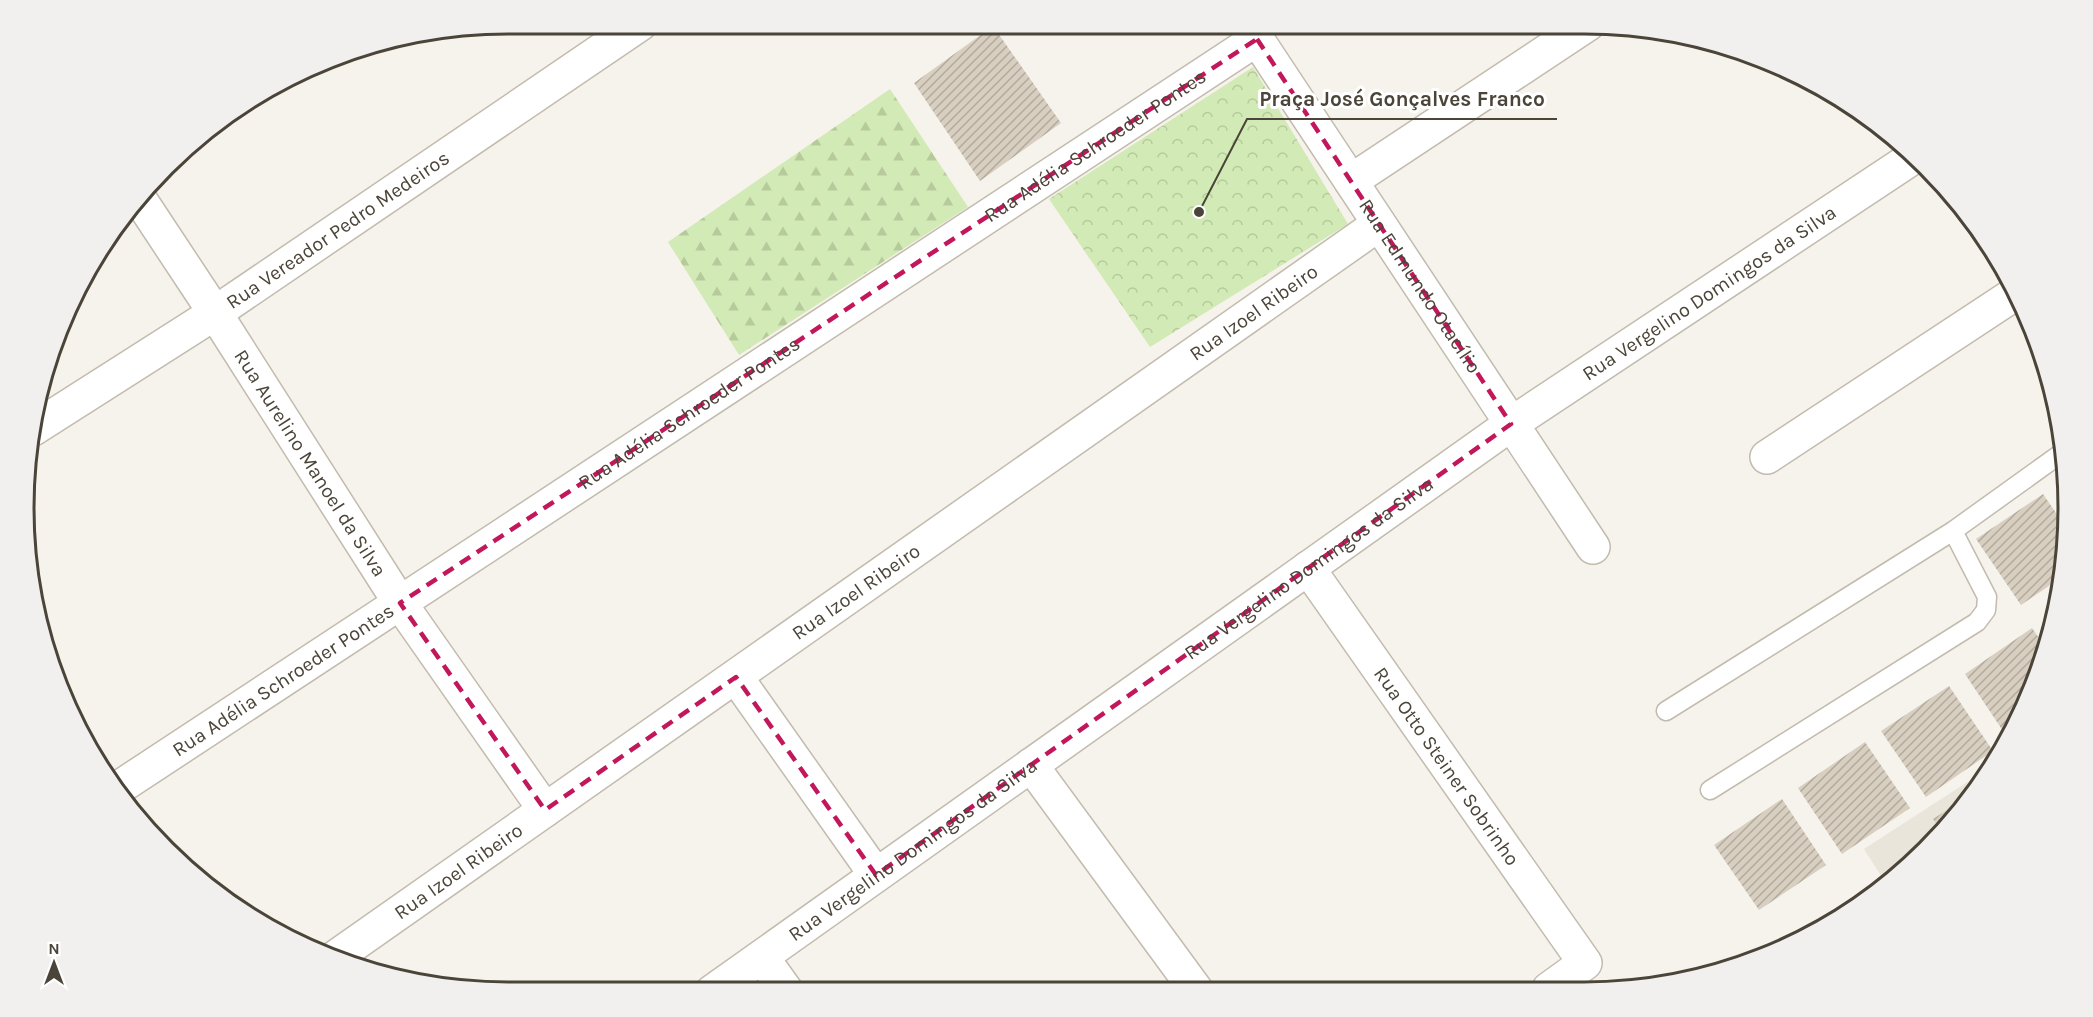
<svg xmlns="http://www.w3.org/2000/svg" width="2093" height="1017" font-family="Karla,sans-serif">
<defs>
<pattern id="forest-firs" width="22" height="20" patternUnits="userSpaceOnUse" patternTransform="scale(1.5)"><rect width="22" height="20" fill="#d2eab5"/><path d="M5 1l3.5 6h-7zM16 11l3.5 6h-7z" fill="#b6ca9c"/></pattern>
<pattern id="park-crowns" width="20" height="18" patternUnits="userSpaceOnUse" patternTransform="scale(1.5)"><rect width="20" height="18" fill="#d2eab5"/><path d="M2 6a3 3 0 1 1 6 0M12 15a3 3 0 1 1 6 0" fill="none" stroke="#b6ca9c"/></pattern>
<pattern id="building-hatch" width="6" height="6" patternUnits="userSpaceOnUse" patternTransform="scale(1.5)"><rect width="6" height="6" fill="#d8cfc1"/><path d="M-1 1l2-2M0 6l6-6M5 7l2-2" fill="none" stroke="#b1aa9e"/></pattern>
</defs>
<rect width="100%" height="100%" fill="#f6f3ec"/>
<path fill="#eae5da" d="M1989 768 1969 804 1887 885 1864 849Z"/>
<path fill="url(#forest-firs)" d="M890 89 968 207 739 355 668 242Z"/>
<path fill="url(#park-crowns)" d="M1253 67 1348 224 1150 347 1049 199Z"/>
<path fill="url(#building-hatch)" d="M993 26 1061 123 980 181 914 83Z
M2066 477 2067 484 2068 494 2059 482Z
M2043 494 2067 529 2062 577 2021 605 1976 539Z
M2032 628 2046 648 2032 694 2007 737 1965 674Z
M1949 686 1993 751 1926 797 1881 731Z
M1865 742 1910 808 1842 854 1798 788Z
M1976 791 1969 804 1941 831 1933 819Z
M1782 799 1826 865 1759 910 1714 845Z"/>
<g fill="none" stroke-linecap="round" stroke-linejoin="round">
<g stroke="#c2bbae" stroke-width="21">
<path id="lane" d="M1666 711 1953 531 2063 452
M1710 790 1977 622 1986 610 1987 597 1953 531"/>
</g>
<g stroke="#c2bbae" stroke-width="36">
<g id="street">
<path id="s1" d="M1247 24 1593 547"/>
<path d="M1351 181 1588 24"/>
<path id="s2" d="M141 201 215 313 400 603 545 810"/>
<path id="s3" d="M33 429 215 313 640 24"/>
<path d="M1767 457 2016 293"/>
<path id="s4" d="M1308 568 1585 963 1549 989"/>
<path d="M736 677 876 875"/>
<path d="M1031 765 1196 990"/>
<path id="s5" d="M120 787 1257 39"/>
<path d="M762 957 787 992"/>
<path id="s6" d="M333 959 1379 224"/>
<path id="s7" d="M712 992 1511 424 1915 156"/>
</g>
</g>
<use href="#lane" stroke="#fff" stroke-width="18"/>
<use href="#street" stroke="#fff" stroke-width="33"/>
</g>
<path fill="none" stroke="#c2185b" stroke-width="4.5" stroke-dasharray="12 8" stroke-linejoin="round" d="M1257 39 1511 424 876 875 736 677 545 810 400 603Z"/>
<g text-anchor="middle" stroke-width="6" stroke-linejoin="round" paint-order="stroke">
<g font-size="20" fill="#4b4439" stroke="#fff">
<text dy="7" stroke="none"><textPath href="#s5" startOffset="1167">Rua Adélia Schroeder Pontes</textPath></text>
<text dy="7" stroke="none"><textPath href="#s3" startOffset="364">Rua Vereador Pedro Medeiros</textPath></text>
<text dy="7" stroke="none"><textPath href="#s1" startOffset="314">Rua Edmundo Otacílio</textPath></text>
<text dy="7" stroke="none"><textPath href="#s7" startOffset="1218">Rua Vergelino Domingos da Silva</textPath></text>
<text dy="7" stroke="none"><textPath href="#s6" startOffset="1125">Rua Izoel Ribeiro</textPath></text>
<text dy="7" stroke="none"><textPath href="#s5" startOffset="681">Rua Adélia Schroeder Pontes</textPath></text>
<text dy="7" stroke="none"><textPath href="#s2" startOffset="312">Rua Aurelino Manoel da Silva</textPath></text>
<text dy="7" stroke="none"><textPath href="#s7" startOffset="732">Rua Vergelino Domingos da Silva</textPath></text>
<text dy="7" stroke="none"><textPath href="#s6" startOffset="639">Rua Izoel Ribeiro</textPath></text>
<text dy="7" stroke="none"><textPath href="#s5" startOffset="195">Rua Adélia Schroeder Pontes</textPath></text>
<text dy="7" stroke="none"><textPath href="#s4" startOffset="242">Rua Otto Steiner Sobrinho</textPath></text>
<text dy="7" stroke="none"><textPath href="#s7" startOffset="246">Rua Vergelino Domingos da Silva</textPath></text>
<text dy="7" stroke="none"><textPath href="#s6" startOffset="153">Rua Izoel Ribeiro</textPath></text>
</g>
</g>
<path d="M0 0H2093V1017H0ZM508 34H1584A474 474 0 0 1 2058 508V508A474 474 0 0 1 1584 982H508A474 474 0 0 1 34 508V508A474 474 0 0 1 508 34Z" fill="#f1f0ef" fill-rule="evenodd"/>
<path fill="none" stroke="#4b4439" stroke-width="3" d="M508 34H1584A474 474 0 0 1 2058 508V508A474 474 0 0 1 1584 982H508A474 474 0 0 1 34 508V508A474 474 0 0 1 508 34Z"/>
<path fill="none" stroke="#4b4439" stroke-width="2" d="M1199 212L1247 119H1557"/>
<circle fill="#4b4439" stroke="#fff" stroke-width="2" cx="1199" cy="212" r="6"/>
<g font-size="21" text-anchor="middle" font-weight="bold" fill="#4b4439" stroke="#fff" stroke-width="6" stroke-linejoin="round" paint-order="stroke">
<text x="1402" y="106">Praça José Gonçalves Franco</text>
</g>
<g transform="translate(54 963)" stroke="#ffffff" stroke-width="4.5" paint-order="stroke">
<path d="M0-4.5L10 22L0 15L-10 22Z" fill="#4b4439"/>
<text y="-9" font-size="16" font-weight="bold" text-anchor="middle" fill="#4b4439">N</text>
</g>
</svg>
